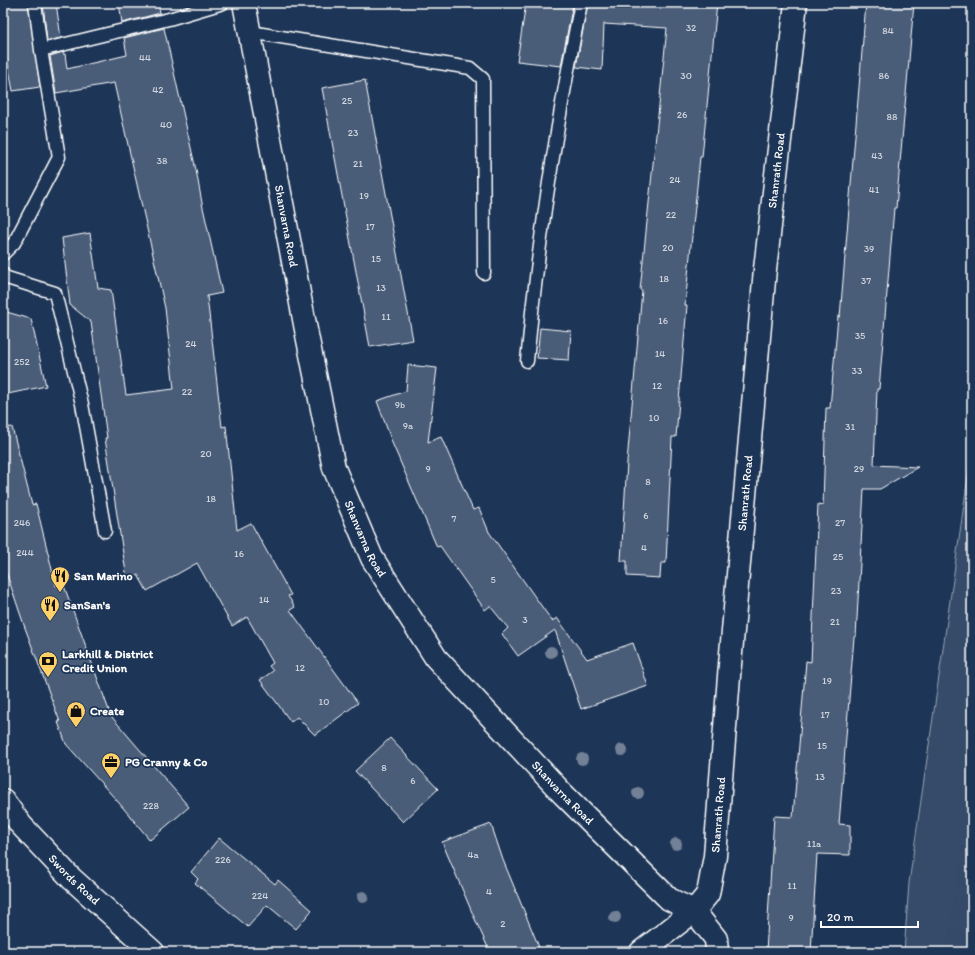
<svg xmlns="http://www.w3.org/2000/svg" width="975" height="955" font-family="Itim,sans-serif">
<rect width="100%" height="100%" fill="#1d3557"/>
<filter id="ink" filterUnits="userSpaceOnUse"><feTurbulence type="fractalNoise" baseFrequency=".025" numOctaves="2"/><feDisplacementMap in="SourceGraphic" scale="8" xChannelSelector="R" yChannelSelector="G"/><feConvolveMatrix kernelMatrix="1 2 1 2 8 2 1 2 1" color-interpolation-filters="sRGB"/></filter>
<g filter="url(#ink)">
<path fill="#364b69" stroke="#9aa5b4" d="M972 449V939L970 952H904L909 883Z"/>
<path fill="#4a5d79" stroke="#fff" d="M3 3H28L40 87 13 91 3 38Z
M43 3H56L61 38 47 41Z
M119 3H158L160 13 122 23Z
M526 3H573L561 66 517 61Z
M588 3H717L702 157H700L685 305H687L676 437H672L666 563H661L660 578 627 576V561H621L627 462 642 290H640L667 28 604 24 602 70 576 67Z
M866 3H914L896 208H894L879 389H877L874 465 918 467 880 489H864L856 637H854L839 824 850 825V855L817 854 811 952H766L774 816 793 817 806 661 811 662 818 504 823 505 826 408H830L838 316 840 317Z
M164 28 196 170 202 203 222 293 207 296 222 427 226 426 237 530 251 523 291 595 288 596 295 607 290 610 358 703 315 735 297 717 291 722 260 680 273 671 269 666 273 663 247 617 232 626 197 563 147 591 138 575 127 579 105 438H107L91 322 70 305 62 238 90 233 98 288 111 290 126 395 174 389 165 308 114 83 56 93 50 56 63 52V54H65L67 69 127 55 124 38Z
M365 80 413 340 370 347 322 88Z
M3 311 31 319 46 386 3 395Z
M540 328 571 331 569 360 537 358Z
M408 365 437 368 428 442 441 437 473 510 479 508 489 532 552 621 557 618 587 659 633 643 648 686 581 709 555 630 518 656 502 634 508 628 490 606 485 610 440 546 437 547 393 445 377 401 406 391Z
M12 427 32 505 36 504 56 586 63 583 111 716 189 807 150 840 119 803 66 744 58 722H60L24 625 3 563V428Z
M390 738 438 789 403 822 355 771Z
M491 824 503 860 541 952H490L474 917 442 842Z
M219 838 275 884 278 880 312 910 296 929 267 905 248 927 195 883 198 879 191 872Z"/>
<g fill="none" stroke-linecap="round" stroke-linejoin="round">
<path stroke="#344968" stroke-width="22" stroke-dasharray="22 11" stroke-linecap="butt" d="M957 952 972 848"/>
<g stroke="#fff" stroke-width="15">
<path id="lane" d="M250 32 470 68 483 79 484 273
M41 50 169 19 223 3
M3 254 14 243 59 157 41 50 35 3
M3 274 4 277 55 293 82 404 105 531
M527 361C538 241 557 121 581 3"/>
</g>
<g stroke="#fff" stroke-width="25">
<g id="street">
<path id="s1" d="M244 3 307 335 334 468 372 558 436 658 563 794 669 899 694 911 716 939 717 952"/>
<path id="s2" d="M641 952 694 911 708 894 715 856 729 676 765 269 796 3"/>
</g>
</g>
<g stroke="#fff" stroke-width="25">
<g id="secondary">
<path id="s3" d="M3 800 21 825 71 878 153 952"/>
</g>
</g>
<use href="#lane" stroke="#1d3557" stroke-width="12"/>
<use href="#street" stroke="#1d3557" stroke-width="22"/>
<use href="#secondary" stroke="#1d3557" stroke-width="22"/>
</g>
<g fill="#738196">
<circle cx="551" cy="652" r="6"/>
<circle cx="622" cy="750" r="6"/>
<circle cx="582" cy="759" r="6"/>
<circle cx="638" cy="793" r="6"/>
<circle cx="676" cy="844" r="6"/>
<circle cx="363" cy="897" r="6"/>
<circle cx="615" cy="917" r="6"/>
</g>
</g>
<defs>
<g id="restaurant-pin" transform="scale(1)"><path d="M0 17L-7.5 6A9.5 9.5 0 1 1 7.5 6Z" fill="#ffd166" stroke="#1d3557"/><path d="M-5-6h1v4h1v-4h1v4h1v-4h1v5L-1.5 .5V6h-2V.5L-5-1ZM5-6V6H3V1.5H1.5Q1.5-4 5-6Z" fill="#111"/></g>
<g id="bank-pin" transform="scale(1)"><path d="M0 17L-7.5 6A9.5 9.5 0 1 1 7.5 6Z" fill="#ffd166" stroke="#1d3557"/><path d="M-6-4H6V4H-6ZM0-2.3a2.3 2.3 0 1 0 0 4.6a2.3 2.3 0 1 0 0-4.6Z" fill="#111"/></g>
<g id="shop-pin" transform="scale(1)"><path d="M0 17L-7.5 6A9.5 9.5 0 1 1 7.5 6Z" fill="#ffd166" stroke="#1d3557"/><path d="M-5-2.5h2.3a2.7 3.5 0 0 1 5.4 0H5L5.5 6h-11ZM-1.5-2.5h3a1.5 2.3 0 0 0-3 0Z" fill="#111"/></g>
<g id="office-pin" transform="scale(1)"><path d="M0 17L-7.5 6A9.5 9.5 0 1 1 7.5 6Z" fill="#ffd166" stroke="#1d3557"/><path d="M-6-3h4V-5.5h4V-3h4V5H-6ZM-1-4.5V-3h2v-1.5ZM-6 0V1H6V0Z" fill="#111"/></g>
</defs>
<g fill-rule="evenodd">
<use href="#restaurant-pin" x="60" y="576"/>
<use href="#restaurant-pin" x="50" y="605"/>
<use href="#bank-pin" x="48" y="661"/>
<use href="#shop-pin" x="76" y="711"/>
<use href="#office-pin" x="111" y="762"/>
</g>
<g text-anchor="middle" stroke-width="3.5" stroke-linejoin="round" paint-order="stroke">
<g font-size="10" fill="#d2d6de">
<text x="691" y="31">32</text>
<text x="888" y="34">84</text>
<text x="145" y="61">44</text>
<text x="686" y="79">30</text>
<text x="884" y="79">86</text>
<text x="158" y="93">42</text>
<text x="347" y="104">25</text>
<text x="682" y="118">26</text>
<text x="892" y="120">88</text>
<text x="166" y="128">40</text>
<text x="353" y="136">23</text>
<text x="877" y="159">43</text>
<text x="162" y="164">38</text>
<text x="358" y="167">21</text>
<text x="675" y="183">24</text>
<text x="874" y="193">41</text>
<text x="364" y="199">19</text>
<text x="671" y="218">22</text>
<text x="370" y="230">17</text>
<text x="668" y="251">20</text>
<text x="869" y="252">39</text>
<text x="376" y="262">15</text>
<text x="664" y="282">18</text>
<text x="866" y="284">37</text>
<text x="381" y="291">13</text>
<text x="386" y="320">11</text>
<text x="663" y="324">16</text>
<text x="860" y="339">35</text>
<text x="191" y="347">24</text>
<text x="660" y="357">14</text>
<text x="22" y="365">252</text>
<text x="857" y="374">33</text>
<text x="657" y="389">12</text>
<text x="187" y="395">22</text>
<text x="400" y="408">9b</text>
<text x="654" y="421">10</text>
<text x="408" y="429">9a</text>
<text x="850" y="430">31</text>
<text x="206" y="457">20</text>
<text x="428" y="472">9</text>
<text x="859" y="472">29</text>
<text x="648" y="485">8</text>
<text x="211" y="502">18</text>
<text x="646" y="519">6</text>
<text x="454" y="522">7</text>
<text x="22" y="526">246</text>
<text x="840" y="526">27</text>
<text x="644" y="551">4</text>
<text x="25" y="556">244</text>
<text x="239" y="557">16</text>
<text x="838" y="560">25</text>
<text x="493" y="583">5</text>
<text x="836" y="594">23</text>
<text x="264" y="603">14</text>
<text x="525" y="623">3</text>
<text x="835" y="625">21</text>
<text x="300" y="671">12</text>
<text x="827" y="684">19</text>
<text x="324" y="705">10</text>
<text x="825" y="718">17</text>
<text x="822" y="749">15</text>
<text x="384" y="771">8</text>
<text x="820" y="780">13</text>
<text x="413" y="784">6</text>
<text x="151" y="809">228</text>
<text x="814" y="847">11a</text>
<text x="473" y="858">4a</text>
<text x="223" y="863">226</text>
<text x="792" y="889">11</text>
<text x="489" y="895">4</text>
<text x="260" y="899">224</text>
<text x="791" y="921">9</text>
<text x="503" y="927">2</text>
</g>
<g font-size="12" fill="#fff" stroke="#1d3557">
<text dy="4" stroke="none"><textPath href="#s2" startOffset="816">Shanrath Road</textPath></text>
<text dy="4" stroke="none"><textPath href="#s1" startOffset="227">Shanvarna Road</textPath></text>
<text dy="4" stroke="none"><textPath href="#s2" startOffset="492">Shanrath Road</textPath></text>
<text dy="4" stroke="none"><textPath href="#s1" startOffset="551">Shanvarna Road</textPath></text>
<text dy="4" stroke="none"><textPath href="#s1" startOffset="875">Shanvarna Road</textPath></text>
<text dy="4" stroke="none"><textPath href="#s2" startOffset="169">Shanrath Road</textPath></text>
<text dy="4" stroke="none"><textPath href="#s3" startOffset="107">Swords Road</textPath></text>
</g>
<g font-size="12" font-weight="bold" fill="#fff" stroke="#1d3557" text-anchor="start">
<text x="74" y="580">San Marino</text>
<text x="64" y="609">SanSan's</text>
<text x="62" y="658">Larkhill &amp; District<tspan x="62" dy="14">Credit Union</tspan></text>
<text x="90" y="715">Create</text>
<text x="125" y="766">PG Cranny &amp; Co</text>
</g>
</g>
<rect width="975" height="955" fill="none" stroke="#1d3557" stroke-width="16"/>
<rect x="8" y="8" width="959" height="939" fill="none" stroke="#fff" stroke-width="1.5" filter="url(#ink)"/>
<path d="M821 921v6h97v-6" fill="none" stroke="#ffffff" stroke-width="2"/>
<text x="827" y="921" font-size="12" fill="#ffffff" stroke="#1d3557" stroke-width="3" paint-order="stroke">20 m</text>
</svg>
